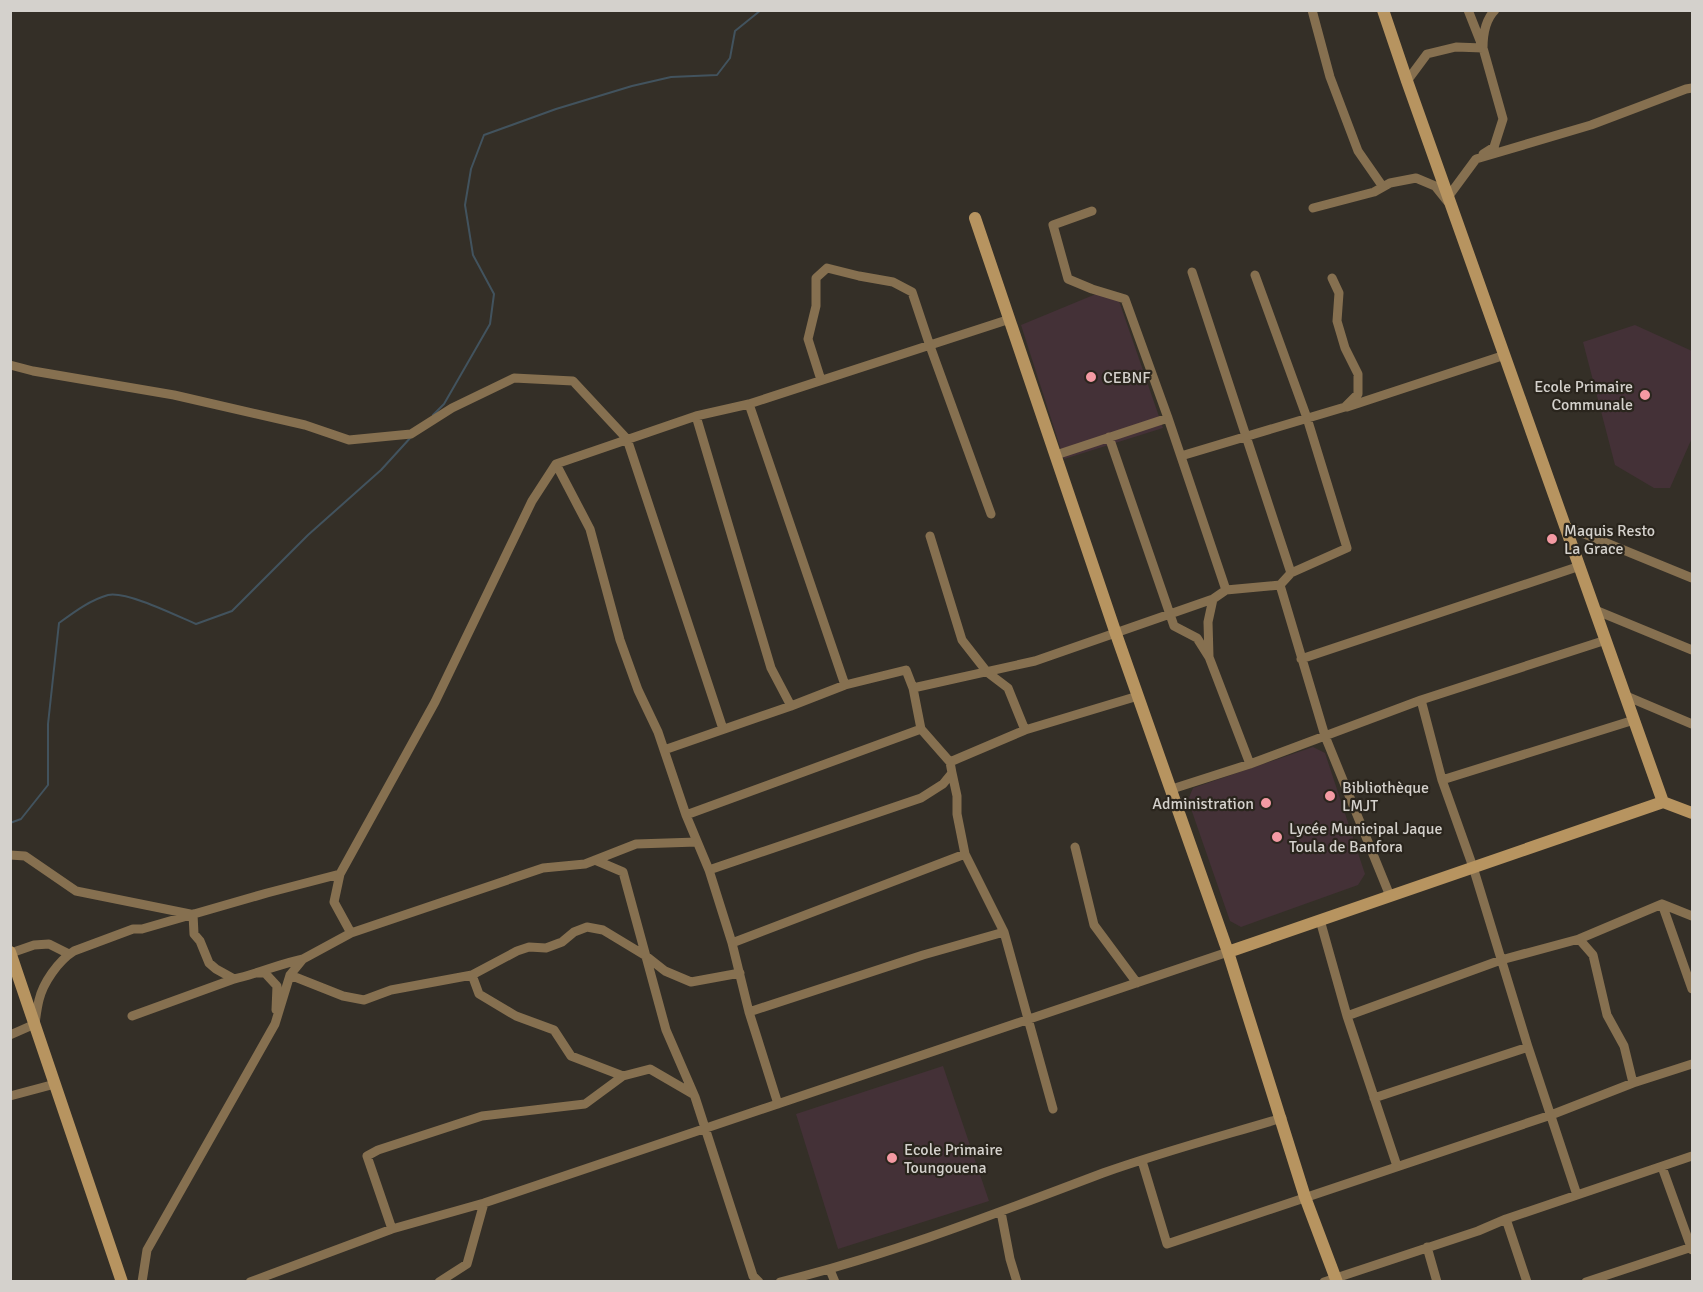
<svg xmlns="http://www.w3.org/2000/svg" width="1703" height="1292" font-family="Signika,sans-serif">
<rect width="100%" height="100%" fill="#342f27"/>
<path fill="#443137" d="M1096 294 1119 301 1163 428 1064 459 1021 325Z
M1635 325 1692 351V438L1670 488H1654L1615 465 1583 342Z
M1313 747 1325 753 1365 874 1358 885 1241 927 1230 921 1188 800 1193 788Z
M943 1066 989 1201 838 1249 796 1114Z"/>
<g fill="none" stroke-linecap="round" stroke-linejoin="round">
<path stroke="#42535e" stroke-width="2" d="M433 415 444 404 490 324 494 294 473 255 465 205 471 169 484 135 556 109 632 86 671 77 717 75 730 58 735 31 761 10
M10 823 21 819 48 785V724L59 623C74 612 90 600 108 595 127 591 177 616 196 624L232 611 308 535 381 470 412 436"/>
<path stroke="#867050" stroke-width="9" d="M1312 10 1330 77 1358 151 1383 187
M1468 10 1483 48 1503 119 1494 147 1483 154
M1407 81 1427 54 1456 47 1483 48C1483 35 1485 20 1495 10
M1448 197 1476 159 1591 125 1686 89 1692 88
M1313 208 1374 192 1390 183 1416 178 1435 186 1447 201
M1092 211 1053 225 1068 279 1092 289 1125 299 1168 418 1226 590
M1192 272 1291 573
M10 365 33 371 174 395 305 425 349 440 411 434 452 408 514 378 573 381 627 439 723 729
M821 380 808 339 816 306V278L827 268 859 276 893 282 912 292 930 346 991 514
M749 404 845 685
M1347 407 1505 355
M696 416 771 668 791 706
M1109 437 1174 626 1197 638 1209 657
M1056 455 1168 418
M1181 456 1345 407 1358 394V374L1345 348 1337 321 1339 293 1332 278
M556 464 590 529 620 640 638 690 658 732 686 815 709 870 732 943 749 1012 778 1104
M1565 526 1692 578
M930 536 962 640 987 672 1008 688 1025 730
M1280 585 1325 736 1390 896
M1213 599 1208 622 1209 657 1250 764
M1595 610 1692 650
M1301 659 1580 566
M913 688 1035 661 1213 599 1226 590 1280 585 1291 573 1347 548 1307 418 1255 275
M1626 696 1692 724
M1421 700 1442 780 1473 867 1528 1047 1577 1195
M664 750 791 706 845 685 906 670 913 688 921 729 950 762 952 773 943 784 921 798 709 870
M950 762 1025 730 1138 696
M952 773 957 796V814L965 854 1004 932 1053 1109
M1442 780 1634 720
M1172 789 1250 764 1421 700 1606 640
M686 815 921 729
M1075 847 1094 925 1137 983
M10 855 25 856 76 891 190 914
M595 860 623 872 666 1030 695 1097 753 1276 759 1282
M340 874 334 902 351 933 543 868 585 864 636 844 697 842
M1662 904 1692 989
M193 914 194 934 200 941 209 963 216 969 234 979
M1320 920 1347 1016 1397 1166
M1579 939 1593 955 1607 1015 1624 1046 1633 1083
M732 943 965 854
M11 953 34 945 49 944 69 954
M257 973H265L277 986 276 1010
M290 975 343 996 364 1000 391 990 472 975 479 994 516 1016 554 1030 571 1056 623 1076
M472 975 517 951 529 947 546 948 562 942 574 932 587 927 603 930 646 956 665 971 691 982 740 973
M749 1012 923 955 1004 932
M132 1016 234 979C257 974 279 964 303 959
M1347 1016 1501 960 1579 939 1662 904 1692 916
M10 1035 35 1024C36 1016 37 1008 39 1000 43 983 58 961 74 951L133 929H142L267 893 340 874 435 702 532 501 556 464 696 416 749 404 1010 319
M10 1096 55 1084
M1374 1098 1528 1047
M1142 1161 1167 1244 1551 1115 1633 1083 1692 1064
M1662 1167 1692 1250
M1001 1212 1010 1259 1017 1282
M1506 1219 1527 1282
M392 1229 367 1156 378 1150 482 1116 585 1104 623 1076 650 1069 693 1094
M1427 1247 1437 1282
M830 1270 835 1282
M142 1282 147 1250 275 1024 290 975 303 959 351 933
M250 1282 392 1229 484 1203 1228 952
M439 1282 467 1264 484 1203
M780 1282C890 1255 997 1213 1103 1173 1162 1152 1222 1136 1282 1118
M1324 1282 1478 1231 1506 1219 1692 1156
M1586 1282 1692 1247"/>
<path stroke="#b79460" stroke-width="12" d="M1383 10 1407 81 1663 802
M975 218 1116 634 1228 952 1305 1197 1337 1282
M10 952 122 1282
M1228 952 1663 802 1692 813"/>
</g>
<g fill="#f49aa3" stroke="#2a251d" stroke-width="2">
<circle cx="1091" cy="377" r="6"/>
<circle cx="1645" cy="395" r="6"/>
<circle cx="1552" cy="539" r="6"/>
<circle cx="1330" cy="796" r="6"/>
<circle cx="1266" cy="803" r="6"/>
<circle cx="1277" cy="837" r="6"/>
<circle cx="892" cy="1158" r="6"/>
</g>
<g text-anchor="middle" stroke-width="4.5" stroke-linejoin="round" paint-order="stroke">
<g font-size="16" fill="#d4d1cc" stroke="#2a251d" text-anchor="start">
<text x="1103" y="383">CEBNF</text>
<text x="1633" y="392" text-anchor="end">Ecole Primaire<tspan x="1633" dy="18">Communale</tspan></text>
<text x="1564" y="536">Maquis Resto<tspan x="1564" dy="18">La Grace</tspan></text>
<text x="1342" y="793">Bibliothèque<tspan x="1342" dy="18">LMJT</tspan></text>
<text x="1254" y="809" text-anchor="end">Administration</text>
<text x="1289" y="834">Lycée Municipal Jaque<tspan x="1289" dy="18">Toula de Banfora</tspan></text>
<text x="904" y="1155">Ecole Primaire<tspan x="904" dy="18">Toungouena</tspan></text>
</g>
</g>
<rect width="1703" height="1292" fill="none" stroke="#d4d1cc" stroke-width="24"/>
</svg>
